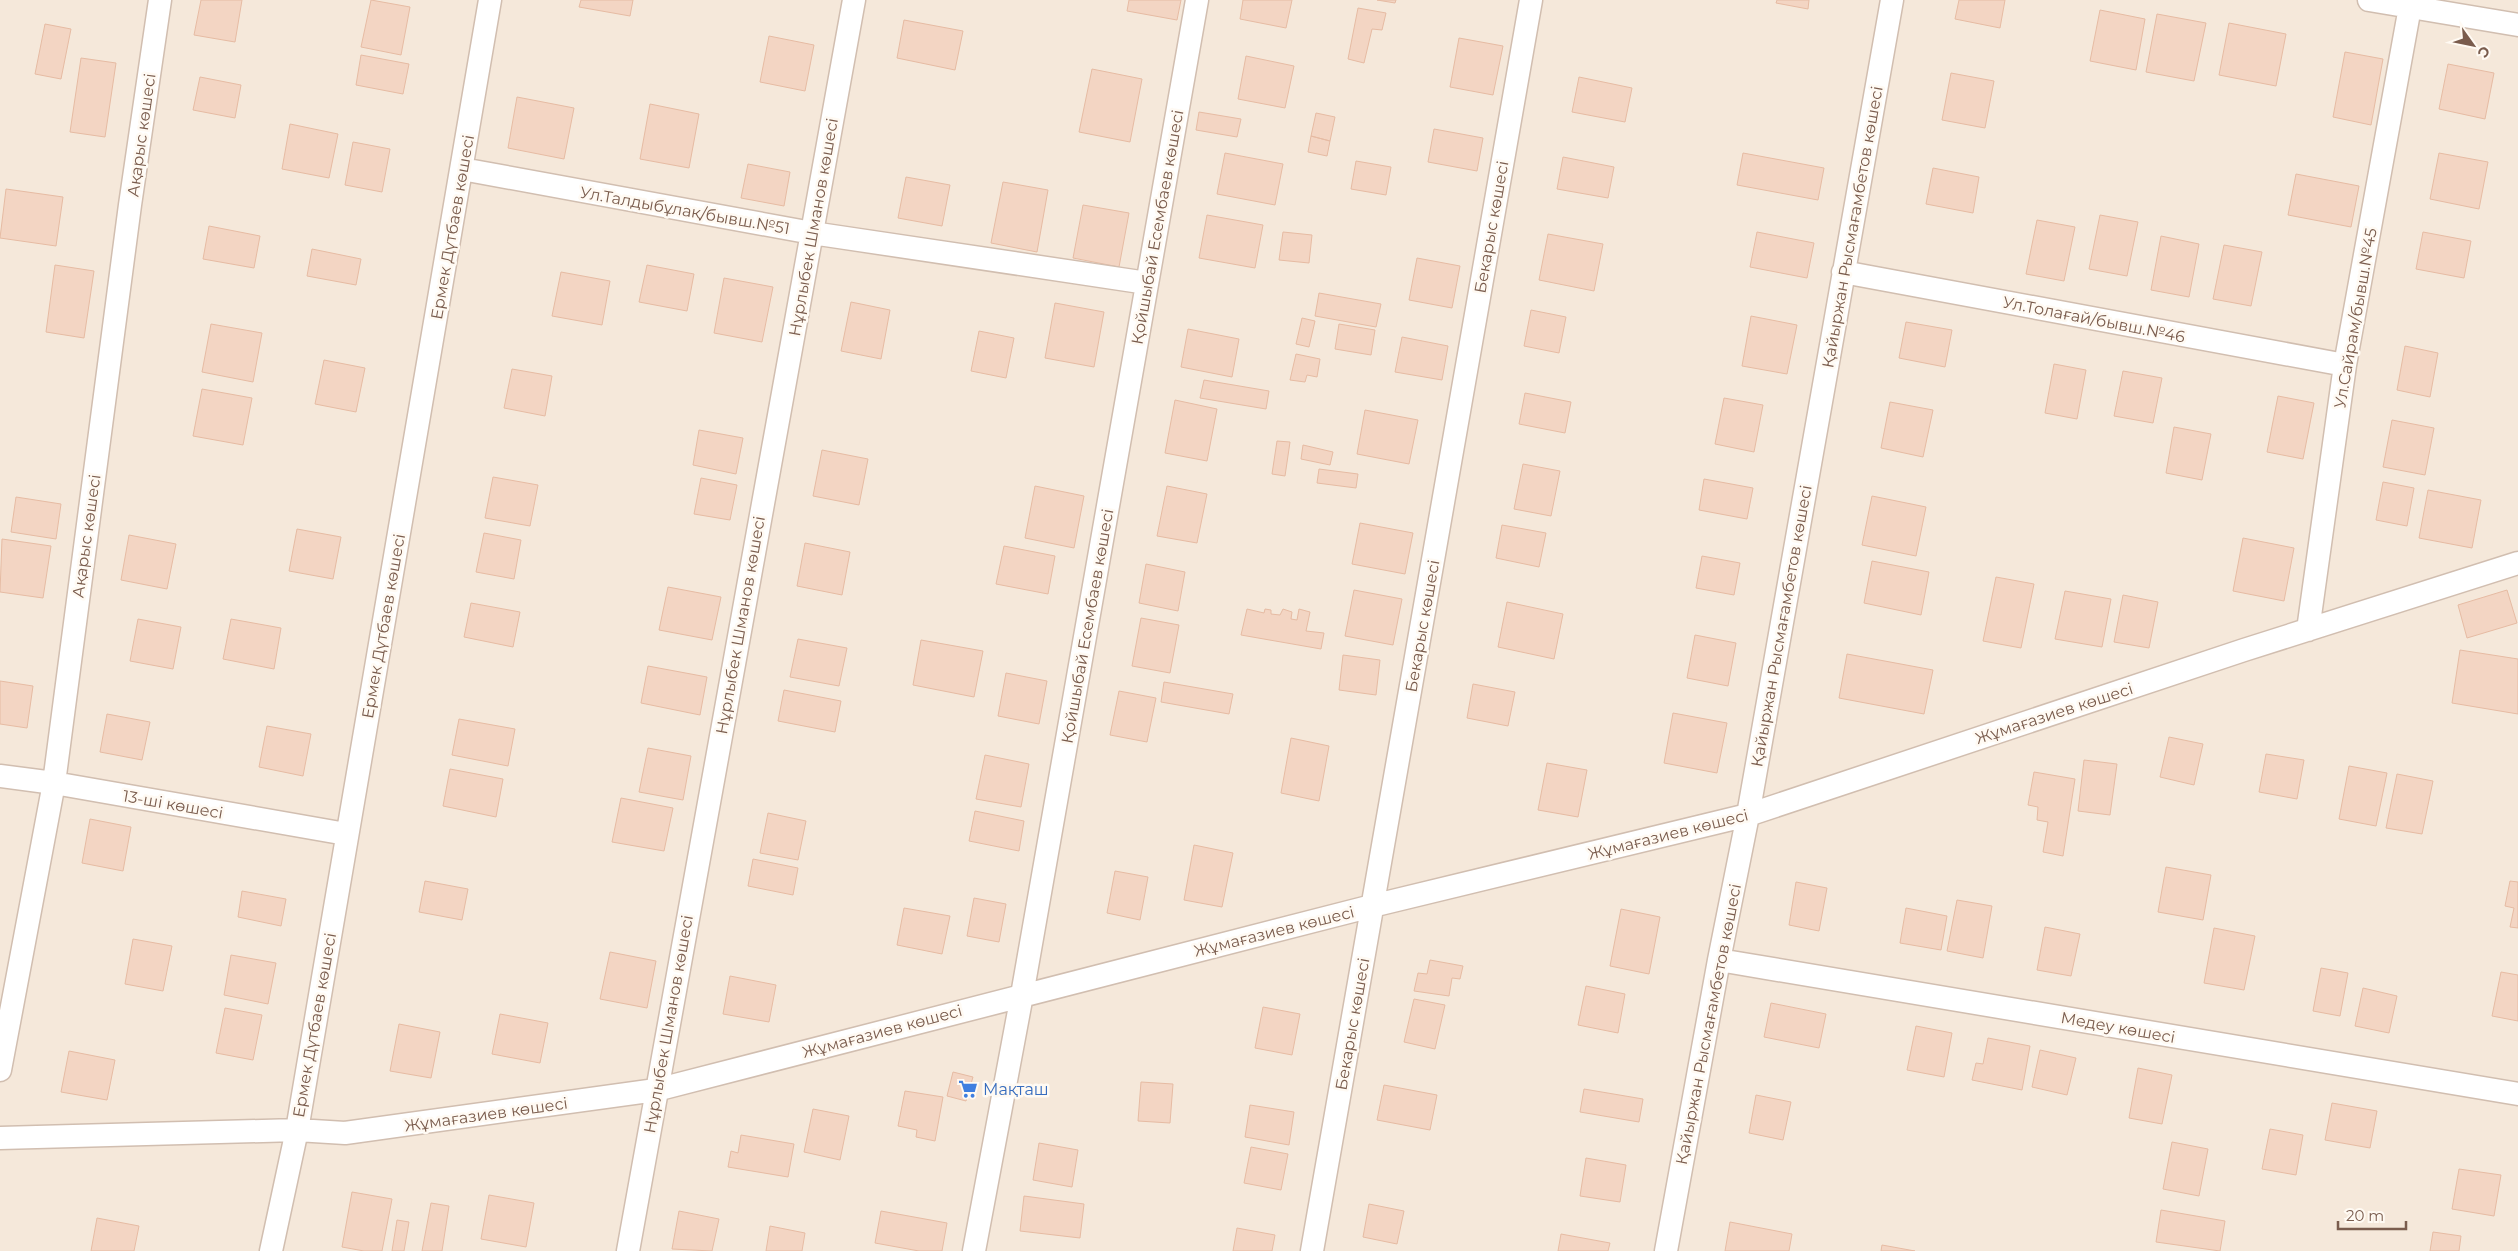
<svg xmlns="http://www.w3.org/2000/svg" width="2518" height="1251" font-family="Montserrat,sans-serif">
<rect width="100%" height="100%" fill="#fdf6ec"/>
<path fill="#f5e8da" d="M0 0H2518V1251H0Z"/>
<path fill="#f3d5c3" stroke="#e6bba3" d="M201 0H242L235 42 194 35Z
M371 0 410 7 401 55 361 47Z
M581 0H633L630 16 579 7Z
M1129 0H1181L1177 20 1127 11Z
M1243 0H1292L1286 28 1240 19Z
M1377 0H1396L1395 3Z
M1777 0H1809L1808 9 1776 3Z
M1959 0H2005L2000 28 1955 19Z
M1358 8 1386 13 1382 30 1372 29 1364 63 1348 59Z
M2100 10 2145 19 2136 70 2090 61Z
M2157 14 2206 23 2194 81 2146 72Z
M904 20 963 31 955 70 897 58Z
M2229 23 2286 34 2276 86 2219 75Z
M45 24 71 29 61 79 35 74Z
M769 36 814 45 805 91 760 82Z
M1459 38 1503 46 1493 95 1450 87Z
M2345 52 2383 59 2371 125 2333 117Z
M361 55 409 64 403 94 356 85Z
M1246 56 1294 66 1285 108 1238 99Z
M81 58 116 63 105 137 70 132Z
M2448 64 2494 73 2485 119 2439 109Z
M1092 69 1142 79 1130 142 1079 132Z
M1951 73 1994 81 1985 128 1942 120Z
M200 77 241 85 235 118 193 110Z
M1579 77 1632 88 1625 122 1572 112Z
M517 97 574 108 564 159 508 148Z
M650 104 699 114 689 168 640 159Z
M1199 112 1241 119 1237 137 1196 130Z
M1316 113 1335 117 1330 141 1311 136Z
M290 124 338 134 329 178 282 169Z
M1434 129 1483 138 1477 171 1428 162Z
M1311 136 1330 141 1327 156 1308 152Z
M353 142 390 149 382 192 345 185Z
M1225 153 1283 164 1275 205 1217 194Z
M1743 153 1824 168 1818 200 1737 185Z
M2439 153 2488 162 2479 209 2430 199Z
M1563 157 1614 167 1608 198 1557 189Z
M1356 161 1391 167 1386 195 1351 189Z
M748 164 790 172 784 206 741 198Z
M1933 168 1979 177 1973 213 1926 204Z
M2296 174 2359 186 2351 227 2288 215Z
M906 177 950 185 942 226 898 218Z
M1003 182 1048 190 1037 252 991 243Z
M6 189 63 197 56 246 0 238Z
M1083 205 1129 213 1119 267 1073 258Z
M1207 215 1263 225 1255 268 1199 258Z
M2100 215 2138 222 2127 276 2089 269Z
M2037 220 2075 227 2064 281 2026 274Z
M209 226 260 236 254 268 203 259Z
M1283 232 1312 235 1309 263 1279 260Z
M1757 232 1814 243 1807 278 1750 267Z
M2423 232 2471 241 2464 278 2416 269Z
M1548 234 1603 244 1594 291 1539 280Z
M2161 236 2199 244 2189 297 2151 290Z
M2224 245 2262 252 2251 306 2213 299Z
M312 249 361 259 356 285 307 276Z
M1417 258 1460 266 1452 308 1409 300Z
M55 265 94 271 84 338 46 332Z
M647 265 694 274 687 311 639 302Z
M561 272 610 281 602 325 552 316Z
M724 278 773 287 762 342 714 333Z
M1319 293 1381 304 1376 327 1315 316Z
M851 302 890 310 881 359 841 351Z
M1055 303 1104 312 1094 367 1045 358Z
M1531 310 1566 317 1559 353 1524 346Z
M1751 316 1797 325 1787 374 1742 366Z
M1302 318 1315 321 1309 347 1296 344Z
M1906 322 1952 330 1945 367 1899 358Z
M211 324 262 333 253 382 202 372Z
M1339 324 1375 330 1371 355 1335 349Z
M1188 329 1239 339 1232 377 1181 367Z
M979 331 1014 338 1006 378 971 371Z
M1402 337 1448 346 1442 380 1395 372Z
M2405 346 2438 353 2430 397 2397 390Z
M1296 354 1320 359 1317 377 1307 375 1305 382 1290 380Z
M324 360 365 368 356 412 315 404Z
M2054 364 2086 370 2077 419 2045 413Z
M512 369 552 376 545 416 504 408Z
M2123 371 2162 378 2153 423 2114 416Z
M1204 380 1269 391 1266 409 1200 398Z
M202 389 252 398 243 445 193 436Z
M1525 393 1571 402 1565 433 1519 424Z
M2278 396 2314 403 2303 459 2267 452Z
M1724 398 1763 405 1754 452 1715 444Z
M1175 400 1217 409 1207 461 1165 453Z
M1890 402 1933 410 1923 457 1881 448Z
M1365 410 1418 420 1409 464 1357 454Z
M2392 420 2434 428 2425 475 2383 467Z
M2174 427 2211 434 2202 480 2166 473Z
M699 430 743 438 736 474 693 465Z
M1277 441 1290 442 1285 476 1272 474Z
M1303 445 1333 452 1330 465 1301 459Z
M822 450 868 459 859 505 813 496Z
M1523 464 1560 471 1551 516 1514 509Z
M1319 469 1358 474 1356 488 1317 483Z
M493 477 538 485 530 526 485 518Z
M701 478 737 485 730 520 694 514Z
M1704 479 1753 488 1747 519 1699 510Z
M2383 482 2414 488 2407 526 2376 520Z
M1035 486 1084 496 1074 548 1025 538Z
M1167 486 1207 494 1197 543 1157 536Z
M2428 490 2481 500 2472 548 2419 538Z
M1872 496 1926 507 1916 556 1862 545Z
M16 497 61 504 56 539 11 532Z
M1360 523 1413 533 1405 574 1352 564Z
M1502 525 1546 533 1539 567 1496 558Z
M297 529 341 537 333 579 289 571Z
M484 533 521 540 514 579 476 572Z
M129 535 176 544 167 589 121 580Z
M2243 538 2294 548 2284 601 2233 591Z
M2 539 51 546 43 598 0 592Z
M805 543 850 552 842 595 797 586Z
M1004 546 1055 556 1048 594 996 584Z
M1702 556 1740 563 1734 595 1696 588Z
M1872 561 1929 572 1921 615 1864 603Z
M1146 564 1185 572 1178 611 1139 603Z
M1996 577 2034 584 2021 648 1983 641Z
M668 587 721 597 712 640 659 630Z
M1354 590 1402 599 1393 645 1345 636Z
M2507 590 2517 623 2467 638 2458 605Z
M2065 591 2111 599 2102 647 2055 639Z
M2123 595 2158 602 2149 648 2114 642Z
M1507 602 1563 614 1554 659 1498 647Z
M471 603 520 612 513 647 464 637Z
M1247 609 1264 613 1265 609 1271 610V614L1280 615 1283 609 1292 612 1291 619 1297 620 1299 609 1310 612 1306 631 1324 633 1321 649 1241 635Z
M1141 618 1179 625 1170 673 1132 666Z
M138 619 181 627 173 669 130 661Z
M231 619 281 628 274 669 223 659Z
M1695 635 1736 643 1728 686 1687 678Z
M798 639 847 648 839 686 790 677Z
M921 640 983 651 974 697 913 685Z
M2460 650 2518 659V714L2452 703Z
M1847 654 1933 670 1924 714 1839 698Z
M1343 655 1380 660 1376 695 1339 690Z
M648 666 707 677 700 715 641 703Z
M1006 673 1047 681 1039 724 998 716Z
M0 681 33 686 27 728 0 724Z
M1164 682 1233 694 1229 714 1161 702Z
M1473 684 1515 692 1508 726 1467 718Z
M784 690 841 701 835 732 778 721Z
M1119 691 1156 698 1147 742 1110 735Z
M1673 713 1727 723 1717 773 1664 763Z
M107 714 150 722 142 760 100 752Z
M459 719 515 729 508 766 452 755Z
M267 726 311 734 303 776 259 767Z
M2169 737 2203 744 2194 785 2160 777Z
M1291 738 1329 746 1319 801 1281 793Z
M648 748 691 756 683 800 639 792Z
M2266 754 2304 760 2297 799 2259 792Z
M985 755 1029 764 1021 807 976 799Z
M2084 760 2117 764 2110 815 2078 811Z
M1547 763 1587 770 1578 817 1538 810Z
M2349 766 2387 773 2376 826 2339 819Z
M450 769 503 779 496 817 443 806Z
M2034 772 2075 779 2063 856 2043 852 2048 822 2037 820 2038 807 2028 805Z
M2397 774 2433 781 2422 834 2386 828Z
M621 798 673 808 664 851 612 842Z
M975 811 1024 821 1019 851 969 841Z
M768 813 806 821 798 860 760 853Z
M90 819 131 827 123 871 82 863Z
M1194 845 1233 853 1222 907 1184 900Z
M753 859 798 868 793 895 748 886Z
M2166 867 2211 875 2203 920 2158 912Z
M1115 871 1148 877 1140 920 1107 913Z
M425 881 468 889 462 920 419 912Z
M2510 881 2518 882V928L2510 927 2514 908 2505 906Z
M1796 882 1827 888 1819 931 1789 925Z
M242 891 286 899 281 926 238 917Z
M974 898 1006 904 999 942 967 936Z
M1957 900 1992 906 1983 958 1947 951Z
M904 908 950 916 942 954 897 945Z
M1906 908 1947 916 1941 950 1900 943Z
M1621 909 1660 917 1649 974 1610 966Z
M2045 927 2080 934 2071 976 2037 970Z
M2214 928 2255 936 2244 990 2204 983Z
M133 939 172 946 163 991 125 984Z
M610 952 656 961 647 1008 600 999Z
M231 955 276 963 268 1004 224 995Z
M1430 960 1463 966 1460 979 1452 978 1449 996 1414 991 1418 973 1427 974Z
M2321 968 2348 973 2340 1016 2313 1011Z
M2501 972 2518 975V1021L2492 1016Z
M730 976 776 985 769 1022 723 1014Z
M1586 986 1625 994 1618 1033 1578 1025Z
M2363 988 2397 996 2389 1033 2355 1026Z
M1414 999 1445 1005 1435 1049 1404 1042Z
M1771 1003 1826 1014 1819 1048 1764 1037Z
M1263 1007 1300 1014 1292 1055 1255 1048Z
M225 1008 262 1015 253 1060 216 1053Z
M500 1014 548 1023 540 1063 492 1054Z
M399 1024 440 1032 431 1078 390 1071Z
M1916 1026 1952 1033 1944 1077 1907 1070Z
M1988 1038 2030 1046 2022 1090 1972 1080 1976 1063 1983 1064Z
M2040 1050 2076 1058 2067 1095 2032 1087Z
M69 1051 115 1060 107 1100 61 1092Z
M2138 1068 2172 1075 2162 1124 2129 1118Z
M953 1072 973 1077 966 1101 947 1096Z
M1141 1082 1173 1084 1170 1123 1138 1121Z
M1384 1085 1437 1095 1430 1130 1377 1120Z
M1584 1089 1643 1099 1639 1122 1580 1112Z
M905 1091 943 1097 935 1141 916 1137 917 1130 898 1126Z
M1756 1095 1791 1102 1783 1140 1749 1133Z
M2332 1103 2377 1111 2370 1148 2325 1140Z
M1250 1105 1294 1112 1289 1145 1245 1137Z
M813 1109 849 1116 840 1160 804 1152Z
M2270 1129 2303 1135 2296 1175 2262 1169Z
M741 1135 794 1144 788 1177 728 1167 731 1151 738 1153Z
M2172 1142 2208 1149 2199 1196 2163 1189Z
M1039 1143 1078 1150 1072 1187 1033 1180Z
M1251 1147 1288 1154 1281 1190 1244 1183Z
M1586 1158 1626 1165 1620 1202 1580 1196Z
M2459 1169 2501 1175 2494 1216 2452 1209Z
M352 1192 392 1199 382 1251H364L342 1247Z
M489 1195 534 1203 526 1247 481 1239Z
M1024 1196 1084 1204 1080 1238 1020 1231Z
M431 1203 449 1206 442 1251H422Z
M1369 1204 1404 1211 1397 1244 1363 1237Z
M2161 1210 2225 1221 2220 1251 2156 1242Z
M679 1211 719 1219 712 1251 672 1249Z
M881 1211 947 1223 942 1251H919L875 1243Z
M97 1218 139 1226 134 1251H91Z
M397 1220 409 1222 404 1251H392Z
M1730 1222 1792 1234 1789 1251H1725Z
M770 1226 805 1233 802 1251H766Z
M1237 1228 1275 1235 1272 1251H1233Z
M2433 1232 2461 1236 2459 1251H2430Z
M1561 1234 1610 1243 1608 1251H1558Z
M1882 1245 1915 1251H1881Z"/>
<g fill="none" stroke-linecap="round" stroke-linejoin="round">
<g stroke="#d1beb0" stroke-width="25">
<path id="street" d="M2369 0 2518 25
M462 169 812 233 1147 283
M1843 272 2345 365
M2308 630 2345 365 2410 7
M0 776 54 783 346 834
M1719 960 2518 1094
M0 1070 54 783 130 205 160 0
M0 1138 297 1130 345 1133 656 1090 1372 906 1748 815 2244 650 2518 563
M271 1251 297 1130 490 0
M628 1251 854 0
M974 1251 1022 995 1197 0
M1312 1251 1531 0
M1666 1251 1719 960 1748 815 1892 0"/>
</g>
<use href="#street" stroke="#fff" stroke-width="22"/>
</g>
<defs>
<g id="supermarket-bare" transform="scale(1.5)"><path d="M-6-5.5h2.5l.6 2H6L4.5 2H-2.5L-4.4-4H-6ZM-1.5 3.2a1.3 1.3 0 1 0 .1 0ZM3 3.2a1.3 1.3 0 1 0 .1 0Z" fill="#3f7fe0" stroke="#fffaf3" stroke-width="2.5" paint-order="stroke"/></g>
</defs>
<g fill-rule="evenodd">
<use href="#supermarket-bare" x="968" y="1089"/>
</g>
<g text-anchor="middle" stroke-width="5" stroke-linejoin="round" paint-order="stroke">
<g font-size="16" fill="#7a5c4d" stroke="#fffaf3">
<text transform="translate(141 135) rotate(-82)" y="6">Ақарыс көшесi</text>
<text transform="translate(685 210) rotate(10)" y="6">Ул.Талдыбұлақ/бывш.№51</text>
<text transform="translate(452 227) rotate(-80)" y="6">Ермек Дүтбаев көшесi</text>
<text transform="translate(813 227) rotate(-80)" y="6">Нұрлыбек Шманов көшесі</text>
<text transform="translate(1157 227) rotate(-80)" y="6">Қойшыбай Есембаев көшесі</text>
<text transform="translate(1491 227) rotate(-80)" y="6">Бекарыс көшесі</text>
<text transform="translate(1852 227) rotate(-80)" y="6">Қайыржан Рысмағамбетов көшесі</text>
<text transform="translate(2355 318) rotate(-80)" y="6">Ул.Сайрам/бывш.№45</text>
<text transform="translate(2094 319) rotate(11)" y="6">Ул.Толағай/бывш.№46</text>
<text transform="translate(86 536) rotate(-82)" y="6">Ақарыс көшесi</text>
<text transform="translate(740 625) rotate(-80)" y="6">Нұрлыбек Шманов көшесі</text>
<text transform="translate(383 626) rotate(-80)" y="6">Ермек Дүтбаев көшесi</text>
<text transform="translate(1087 626) rotate(-80)" y="6">Қойшыбай Есембаев көшесі</text>
<text transform="translate(1422 626) rotate(-80)" y="6">Бекарыс көшесі</text>
<text transform="translate(1781 626) rotate(-80)" y="6">Қайыржан Рысмағамбетов көшесі</text>
<text transform="translate(2054 713) rotate(-18)" y="6">Жұмағазиев көшесі</text>
<text transform="translate(173 804) rotate(10)" y="6">13-ші көшесi</text>
<text transform="translate(1668 834) rotate(-14)" y="6">Жұмағазиев көшесі</text>
<text transform="translate(1274 931) rotate(-14)" y="6">Жұмағазиев көшесі</text>
<text transform="translate(668 1024) rotate(-80)" y="6">Нұрлыбек Шманов көшесі</text>
<text transform="translate(1352 1024) rotate(-80)" y="6">Бекарыс көшесі</text>
<text transform="translate(1708 1024) rotate(-79)" y="6">Қайыржан Рысмағамбетов көшесі</text>
<text transform="translate(314 1025) rotate(-80)" y="6">Ермек Дүтбаев көшесi</text>
<text transform="translate(2118 1027) rotate(10)" y="6">Медеу көшесі</text>
<text transform="translate(882 1031) rotate(-15)" y="6">Жұмағазиев көшесі</text>
<text transform="translate(486 1114) rotate(-8)" y="6">Жұмағазиев көшесі</text>
</g>
<g font-size="16" fill="#366cbe" stroke="#fffaf3" text-anchor="start">
<text x="983" y="1095">Мақташ</text>
</g>
</g>
<g transform="translate(2473 45) rotate(123)" stroke="#fffaf3" stroke-width="4" paint-order="stroke">
<path d="M0-4L9 19L0 12L-9 19Z" fill="#7a5c4d"/>
<text y="-8" font-size="14" font-weight="bold" text-anchor="middle" fill="#7a5c4d">С</text>
</g>
<path d="M2338 1221v8h68v-8" fill="none" stroke="#7a5c4d" stroke-width="2.5"/>
<text x="2346" y="1221" font-size="15" fill="#7a5c4d" stroke="#fffaf3" stroke-width="4" paint-order="stroke">20 m</text>
</svg>
